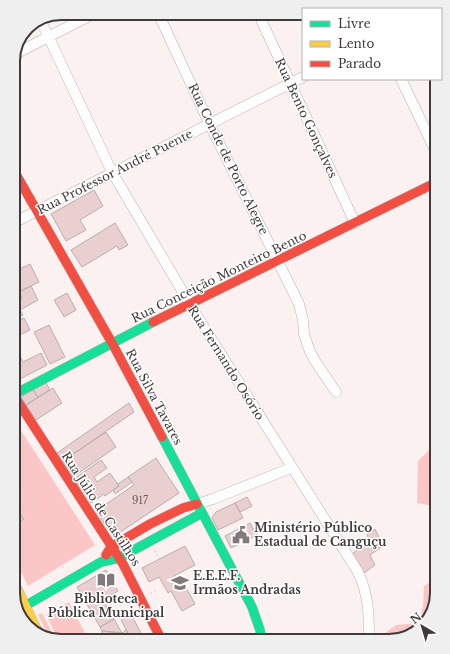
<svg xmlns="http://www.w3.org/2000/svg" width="450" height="654" font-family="'Libre Baskerville',serif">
<rect width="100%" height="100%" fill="#fbf1f0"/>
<path fill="#fbc7c6" d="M13 418 95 545 28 586 13 557Z
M437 442V507L417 503 418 461Z
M437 578C437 622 419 641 374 641L396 625 419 623 423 606 424 586Z
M69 602 89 641H59L46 615Z
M42 613 56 640 50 639 38 615Z"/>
<path fill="#e9cfcf" stroke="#b7b0af" d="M437 96V118L432 106 436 104 433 99Z
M94 190 103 206 80 220 86 230 66 241 51 214Z
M115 223 128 245 119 250 117 246 82 267 71 250Z
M30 264 39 282 13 295V272Z
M31 286 38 300 20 310 23 315 13 320V297L16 302 22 298 19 292Z
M67 293 76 310 64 317 54 300Z
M24 318 30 330 13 338V323Z
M49 325 65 357 50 364 34 332Z
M41 353 47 365 16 381 13 374V357L19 354 23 362Z
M46 383 50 390 38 397 33 390Z
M53 388 62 403 36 420 26 405Z
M33 390 38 397 26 405 21 397Z
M129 403 134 412 63 461 57 453Z
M106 432 116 447 73 477 63 461Z
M156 458 179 493 113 537 96 511 134 485 128 477Z
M101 460 107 468 94 477 97 482 110 473 119 486 105 496 104 494 91 503 74 479Z
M128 477 132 482 115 494 113 490 119 486 118 484Z
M247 497 252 506 240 512 235 503Z
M235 503 243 518 218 530 212 518 216 512Z
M19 512 24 519 16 524 13 515Z
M250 523 257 535 231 548 225 536Z
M375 529 383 546 370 555 375 565 364 573 352 554 366 543 368 547 371 544 367 535Z
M185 546 195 565 174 576 179 586 184 584 195 604 182 611 171 591 168 593 159 577 149 582 142 568Z
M106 570 118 591 103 600 114 619 100 627 77 587Z
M131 614 145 641H132L121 620Z
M114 619 122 633 102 631 100 627Z
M126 630 132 641H122V633Z
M102 631 122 633V641H101Z"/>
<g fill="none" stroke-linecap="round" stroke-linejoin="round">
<g stroke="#bab2b2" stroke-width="11">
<path id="street" d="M158 13 210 125 299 304 303 320 304 334 309 349 315 361 336 392
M258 13 355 223
M41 21 112 172 197 316 358 572C369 596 369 615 369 641
M15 54 95 13
M401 79 437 154
M13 223 303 77
M197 504 213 499 291 468"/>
</g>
<g stroke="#bab2b2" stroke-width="10">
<path id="fast" d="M13 395 153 322
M162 437 252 607 260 630 262 641
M18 610 101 562 119 558 202 513"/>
</g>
<g stroke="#bab2b2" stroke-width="10">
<path id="slow" d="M13 580 40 636"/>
</g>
<g stroke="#bab2b2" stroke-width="10">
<path id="jam" d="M13 169 112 343 162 437
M153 322 437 182
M13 394 123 564 162 641
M106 555 111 547 150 524 183 508 197 504"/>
</g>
<path stroke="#d7d4d4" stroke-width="2" stroke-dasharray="1 3" stroke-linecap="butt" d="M13 476 22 493
M34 495 22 493 20 503 30 507 34 495 56 481
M13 507 20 503
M30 507 63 568
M155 551 159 559
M151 593 158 590"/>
<use href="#street" stroke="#fefdfd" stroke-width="10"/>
<use href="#fast" stroke="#16e098" stroke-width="9"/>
<use href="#slow" stroke="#ffcf43" stroke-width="9"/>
<use href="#jam" stroke="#f24e42" stroke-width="9"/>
</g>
<defs>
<g id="civic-bare" transform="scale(1.38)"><path d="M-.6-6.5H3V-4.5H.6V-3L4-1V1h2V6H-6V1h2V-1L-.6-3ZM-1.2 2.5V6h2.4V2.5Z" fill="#827a7a" stroke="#fff" stroke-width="2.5" paint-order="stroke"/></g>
<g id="library-bare" transform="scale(1.38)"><path d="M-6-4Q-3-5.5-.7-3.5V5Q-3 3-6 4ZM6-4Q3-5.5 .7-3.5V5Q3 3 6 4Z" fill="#827a7a" stroke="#fff" stroke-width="2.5" paint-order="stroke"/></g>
<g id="school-bare" transform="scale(1.38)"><path d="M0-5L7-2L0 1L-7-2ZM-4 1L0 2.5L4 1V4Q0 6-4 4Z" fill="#827a7a" stroke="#fff" stroke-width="2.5" paint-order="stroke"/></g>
</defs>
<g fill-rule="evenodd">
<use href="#civic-bare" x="241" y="535"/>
<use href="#library-bare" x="106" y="580"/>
<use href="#school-bare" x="180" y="583"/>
</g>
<g text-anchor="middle" stroke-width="3" stroke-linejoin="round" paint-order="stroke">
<g font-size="10" fill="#6b5f5f">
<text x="140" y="504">917</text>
</g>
<g font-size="12" fill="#413a3a" stroke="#fff">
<text transform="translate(306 118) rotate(65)" y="4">Rua Bento Gonçalves</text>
<text transform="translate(228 159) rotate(64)" y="4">Rua Conde de Porto Alegre</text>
<text transform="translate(115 172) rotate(-27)" y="4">Rua Professor André Puente</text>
<text transform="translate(219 277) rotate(-26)" y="4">Rua Conceição Monteiro Bento</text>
<text transform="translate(226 363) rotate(58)" y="4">Rua Fernando Osório</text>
<text transform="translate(154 397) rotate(62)" y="4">Rua Silva Tavares</text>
<text transform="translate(101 509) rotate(57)" y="4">Rua Júlio de Castilhos</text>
</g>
<g font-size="12" font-weight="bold" fill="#413a3a" stroke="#fff" text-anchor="start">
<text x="254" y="532">Ministério Público<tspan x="254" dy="14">Estadual de Canguçu</tspan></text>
<text x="193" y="580">E.E.E.F.<tspan x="193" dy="14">Irmãos Andradas</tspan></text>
<text x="106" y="603" text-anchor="middle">Biblioteca<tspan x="106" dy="14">Pública Municipal</tspan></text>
</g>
</g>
<path d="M0 0H450V654H0ZM61 20H389A41 41 0 0 1 430 61V593A41 41 0 0 1 389 634H61A41 41 0 0 1 20 593V61A41 41 0 0 1 61 20Z" fill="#f0efef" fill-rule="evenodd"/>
<path fill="none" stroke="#413a3a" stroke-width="2" d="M61 20H389A41 41 0 0 1 430 61V593A41 41 0 0 1 389 634H61A41 41 0 0 1 20 593V61A41 41 0 0 1 61 20Z"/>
<rect x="302" y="8" width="140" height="72" fill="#ffffff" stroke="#b3b0b0"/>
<rect x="310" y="21" width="20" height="6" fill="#16e098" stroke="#b3b0b0"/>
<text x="338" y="28" font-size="12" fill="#413a3a">Livre</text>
<rect x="310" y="41" width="20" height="6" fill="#ffcf43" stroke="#b3b0b0"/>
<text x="338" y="48" font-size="12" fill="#413a3a">Lento</text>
<rect x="310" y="61" width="20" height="6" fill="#f24e42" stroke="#b3b0b0"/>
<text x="338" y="68" font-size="12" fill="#413a3a">Parado</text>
<g transform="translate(422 626) rotate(322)" stroke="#ffffff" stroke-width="3" paint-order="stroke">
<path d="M0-3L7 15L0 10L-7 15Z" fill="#413a3a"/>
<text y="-6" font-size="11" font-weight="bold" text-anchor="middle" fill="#413a3a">N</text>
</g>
</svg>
